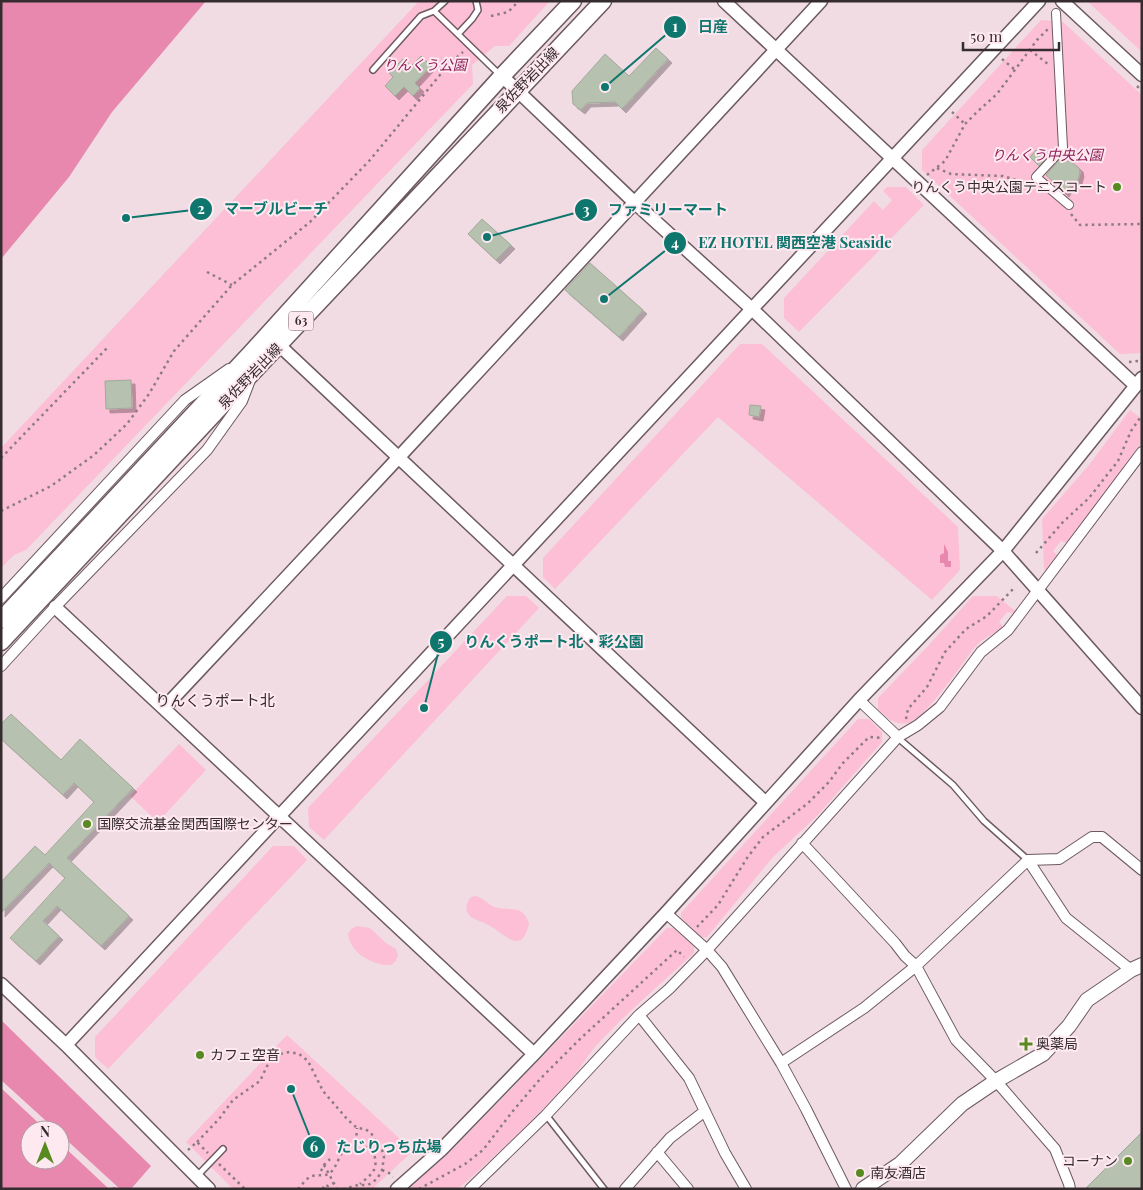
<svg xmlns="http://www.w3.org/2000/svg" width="1143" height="1190" font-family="'Playfair Display','Noto Sans JP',serif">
<defs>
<filter id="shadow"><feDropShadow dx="4" dy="4" stdDeviation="0" flood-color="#0004"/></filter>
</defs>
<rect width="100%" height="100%" fill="#f1dce3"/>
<path fill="#fcbfd5" d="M419 1H550L509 46H495L472 65 473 84 26 550 14 555 1 568V448Z
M1087 1H1142V52Z
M1041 20 1063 22 1142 95V351L1140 353 1120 354 922 170V150Z
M887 187H906L924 205 799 332 784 318V298L874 201 883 210 892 200 883 191Z
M740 344H762L958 527 960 570 932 600 718 417 555 589 543 577V558Z
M1130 410 1142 419V442L1066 543 1061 541 1053 551 1057 555 1046 570 1044 569 1042 519 1089 465Z
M507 596H526L539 608 324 840 309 827 308 808Z
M973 596H997L1015 611 1013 613 1007 612 999 622 1002 625V628L981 641 974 648C962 664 925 719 908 723 895 726 886 717 878 709V698L928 646Z
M858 719H869L882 732V742L816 817 773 857 707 937H701L681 918V913Z
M179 744 206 770 158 822 130 796Z
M273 846H294L307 860 108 1069 95 1057V1037Z
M476 896C484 898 487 904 494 907 509 912 522 903 529 923 522 957 505 934 490 926 484 922 473 920 469 915 464 909 467 902 471 897Z
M357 926 370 928 386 943 396 949 398 955 396 961 391 965C373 966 350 953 348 934L351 929Z
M667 928H673L694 946V953C661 984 626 1013 595 1047 588 1055 582 1066 575 1074 539 1115 499 1153 458 1189H409L455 1147Z
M287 1035 413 1151 372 1189H233L186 1142Z"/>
<path fill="#e888ae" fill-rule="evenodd" d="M1 1H206L112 112 69 177 1 259Z
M944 544 948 552V561H951V567H945L944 563H940V555L944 553Z
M1 1020 151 1166 131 1189H1ZM30 1130H60V1160H30Z"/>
<path fill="#f1dce3" d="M1 1080 56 1130H46L1 1088Z
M60 1134 120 1189 114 1187 109 1189 60 1143Z"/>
<path fill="#b7c1b0" stroke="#a0aa9a" filter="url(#shadow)" d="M656 48 668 59 622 109 615 102 587 103 581 110 573 104 572 91 605 54 629 76Z
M421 56 431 66 415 83 420 88 413 96 404 87 395 96 385 86 393 77 389 73 403 59 411 66Z
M1036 150 1046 159 1039 166 1030 157Z
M1061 158 1073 163 1079 168 1080 173 1077 183 1068 188 1065 193 1046 175Z
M482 219 511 245 496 260 468 234Z
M590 263 643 310 619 337 565 290Z
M131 380 132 408 106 409 105 381Z
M750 405 761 406 759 417 749 415Z
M11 714 61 760 80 739 133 788 67 858 129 916 101 946 57 906 43 921 59 936 36 961 10 938 65 878 49 863 1 913V882L35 846 45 855 94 802 74 783 63 795 1 739V724Z
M1142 1132V1189H1085Z"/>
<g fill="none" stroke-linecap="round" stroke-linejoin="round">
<g stroke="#6d5a61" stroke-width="8">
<path id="service" d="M434 11 500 75
M458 34 472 19 478 10 476 1
M373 70 421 16 434 11 445 1
M898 738 953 785 984 821 1028 860
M546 1115 604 1189
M197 1176 223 1149"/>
</g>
<g stroke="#6d5a61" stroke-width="10">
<path id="pedestrian" d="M1056 13 1063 148 1036 177 1069 205"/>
</g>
<g stroke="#6d5a61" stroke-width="12">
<path id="minor" d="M1 598 185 400 229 369
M1 666 55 607 207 450 242 401 250 380
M859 700 898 737
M802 843 895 943 905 956 916 966 956 1040 996 1081 1055 1149 1069 1184 1070 1189
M1028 860 1066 918 1131 970
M666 913 707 950 722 967 781 1063 806 1109 846 1189
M639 1015 689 1078 725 1153 746 1189
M781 1063 864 1008 916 966 1028 860 1059 859 1092 837H1102L1142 870
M657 1152 688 1189
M470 1189 546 1115 639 1015 669 989 707 950 898 737 918 725 940 707 981 652 1008 630 1142 452
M625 1189 670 1138 705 1111"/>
</g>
<g stroke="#6d5a61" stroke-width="15">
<path id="tertiary" d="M724 1 1136 386
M1062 1 1142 75
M502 76 634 202 753 310 1003 551 1142 708
M279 345 765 802
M55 607 534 1054
M164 708 399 457 821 1
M1 984 66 1045 209 1189
M66 1045 1039 1
M397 1189 441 1150 534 1054 666 913 859 700 1003 551 1142 378"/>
</g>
<g stroke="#6d5a61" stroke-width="16">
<path id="secondary" d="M863 1189 900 1164 962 1104 996 1081 1043 1054 1069 1026 1087 1000 1131 970 1142 965"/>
</g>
<g stroke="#6d5a61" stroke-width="19">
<path id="primary" d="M1 620 250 354 502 76 573 1
M1 642 253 372 603 1"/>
</g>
<path stroke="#8a7c81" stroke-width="2.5" stroke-dasharray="2.5 4" stroke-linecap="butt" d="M491 16 508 12 519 1
M1030 50 1049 65
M1002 59 1014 69
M1137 86 1142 91
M952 112 965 124
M937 168 951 174 1003 176 1025 183 1028 182
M927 175 945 161 965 124 977 112 997 94 1037 40 1048 29
M1071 214 1080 225 1142 224
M207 272 232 285
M1129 362 1139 361 1142 358
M1 458 108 347
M1 511 51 486 94 455 127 424 149 394 174 351 232 285 310 222 370 160 449 64 463 52
M1036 553 1063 522 1089 498 1118 461 1131 431 1142 415
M906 719 908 709 927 687 945 652 966 629 987 616 1014 588
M697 927 718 905 747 858 763 837 807 804 829 782 843 763 869 737 882 738
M197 1142 219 1119 233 1100 260 1081 269 1062 275 1057 283 1053 290 1052 299 1054 308 1061 323 1091 347 1119 357 1128 365 1129 371 1133 382 1150 384 1157 382 1170 377 1179 368 1185H358L344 1189
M356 1142 357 1128
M188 1150 197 1142 208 1153
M219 1164 245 1189
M324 1165 337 1189
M382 1170 389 1173 393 1177
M321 1171 324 1165 330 1159
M298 1189C302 1185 306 1178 312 1176 318 1174 324 1177 330 1173 340 1164 339 1147 354 1143 368 1140 378 1155 375 1167 373 1175 365 1179 360 1184
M323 1189 324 1185 328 1186 333 1183
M419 1189 465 1164 483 1150 512 1112 541 1078 581 1038 677 950 684 957"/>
<use href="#service" stroke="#fff" stroke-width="5"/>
<use href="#pedestrian" stroke="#fff" stroke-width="8"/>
<use href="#minor" stroke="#fff" stroke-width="10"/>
<use href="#tertiary" stroke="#fff" stroke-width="12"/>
<use href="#secondary" stroke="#fff" stroke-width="14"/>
<use href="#primary" stroke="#fff" stroke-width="16"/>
</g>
<g fill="#578a20" stroke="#ffe9f0" stroke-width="2">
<circle cx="1117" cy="187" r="5"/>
<circle cx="87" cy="824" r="5"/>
<path d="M1023.5 1036.5h5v5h5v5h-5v5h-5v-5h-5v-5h5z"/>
<circle cx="200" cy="1055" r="5"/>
<circle cx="1128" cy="1161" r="5"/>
<circle cx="860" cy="1173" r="5"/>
</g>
<g text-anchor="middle" stroke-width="4" stroke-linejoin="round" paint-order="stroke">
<rect fill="#ffe9f0" stroke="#716569" stroke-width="1" x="288.5" y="311.5" width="25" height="19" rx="4"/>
<g font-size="12" font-weight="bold" fill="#342c2f">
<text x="301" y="325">63</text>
</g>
<g font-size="14" font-style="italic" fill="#8e1e56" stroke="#ffe9f0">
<text x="425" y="70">りんくう公園</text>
<text x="1047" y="160">りんくう中央公園</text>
</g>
<g font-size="14" fill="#342c2f" stroke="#ffe9f0">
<text transform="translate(527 80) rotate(-46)" y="5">泉佐野岩出線</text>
<text transform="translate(250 376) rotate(-46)" y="5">泉佐野岩出線</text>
</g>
<g font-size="14" fill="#342c2f" stroke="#ffe9f0" text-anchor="start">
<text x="1107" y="192" text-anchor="end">りんくう中央公園テニスコート</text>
<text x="97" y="829">国際交流基金関西国際センター</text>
<text x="1036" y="1049">奥薬局</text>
<text x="210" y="1060">カフェ空音</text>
<text x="1118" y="1166" text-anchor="end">コーナン</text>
<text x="870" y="1178">南友酒店</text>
</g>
<g font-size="15" fill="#342c2f" stroke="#ffe9f0">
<text x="215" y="706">りんくうポート北</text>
</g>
</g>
<path fill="none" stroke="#0f766e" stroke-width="2" d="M605 87L675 27M126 218L201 209M487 237L586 210M604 299L675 243M424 708L441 642M291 1089L314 1147"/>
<g fill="#0f766e" stroke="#ffe9f0" stroke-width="2">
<circle cx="605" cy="87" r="5"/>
<circle cx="126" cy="218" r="5"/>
<circle cx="487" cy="237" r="5"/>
<circle cx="604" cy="299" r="5"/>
<circle cx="424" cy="708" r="5"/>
<circle cx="291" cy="1089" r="5"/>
<circle cx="675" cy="27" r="12"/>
<circle cx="201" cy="209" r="12"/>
<circle cx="586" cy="210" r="12"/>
<circle cx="675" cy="243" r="12"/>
<circle cx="441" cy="642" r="12"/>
<circle cx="314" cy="1147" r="12"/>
</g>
<g font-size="15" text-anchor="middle" font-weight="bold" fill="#fff">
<text x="675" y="32">1</text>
<text x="201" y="214">2</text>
<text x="586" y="215">3</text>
<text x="675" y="248">4</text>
<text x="441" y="647">5</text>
<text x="314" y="1152">6</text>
</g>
<g font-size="15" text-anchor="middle" font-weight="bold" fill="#0f766e" stroke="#ffe9f0" stroke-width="4" stroke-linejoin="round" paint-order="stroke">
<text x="713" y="32">日産</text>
<text x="276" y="214">マーブルビーチ</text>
<text x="668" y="215">ファミリーマート</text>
<text x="795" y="248">EZ HOTEL 関西空港 Seaside</text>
<text x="554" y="647">りんくうポート北・彩公園</text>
<text x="389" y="1152">たじりっち広場</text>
</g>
<rect width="1143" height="1190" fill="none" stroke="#342c2f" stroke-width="5"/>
<g transform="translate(45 1145)"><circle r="24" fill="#ffe9f0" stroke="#ae9da3"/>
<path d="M0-4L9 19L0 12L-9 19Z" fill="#578a20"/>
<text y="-8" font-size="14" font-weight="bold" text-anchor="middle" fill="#342c2f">N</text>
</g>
<path d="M963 42v8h96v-8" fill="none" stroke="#342c2f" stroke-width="2.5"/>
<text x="970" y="42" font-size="15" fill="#342c2f" stroke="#ffe9f0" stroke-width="4" paint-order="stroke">50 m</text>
</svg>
